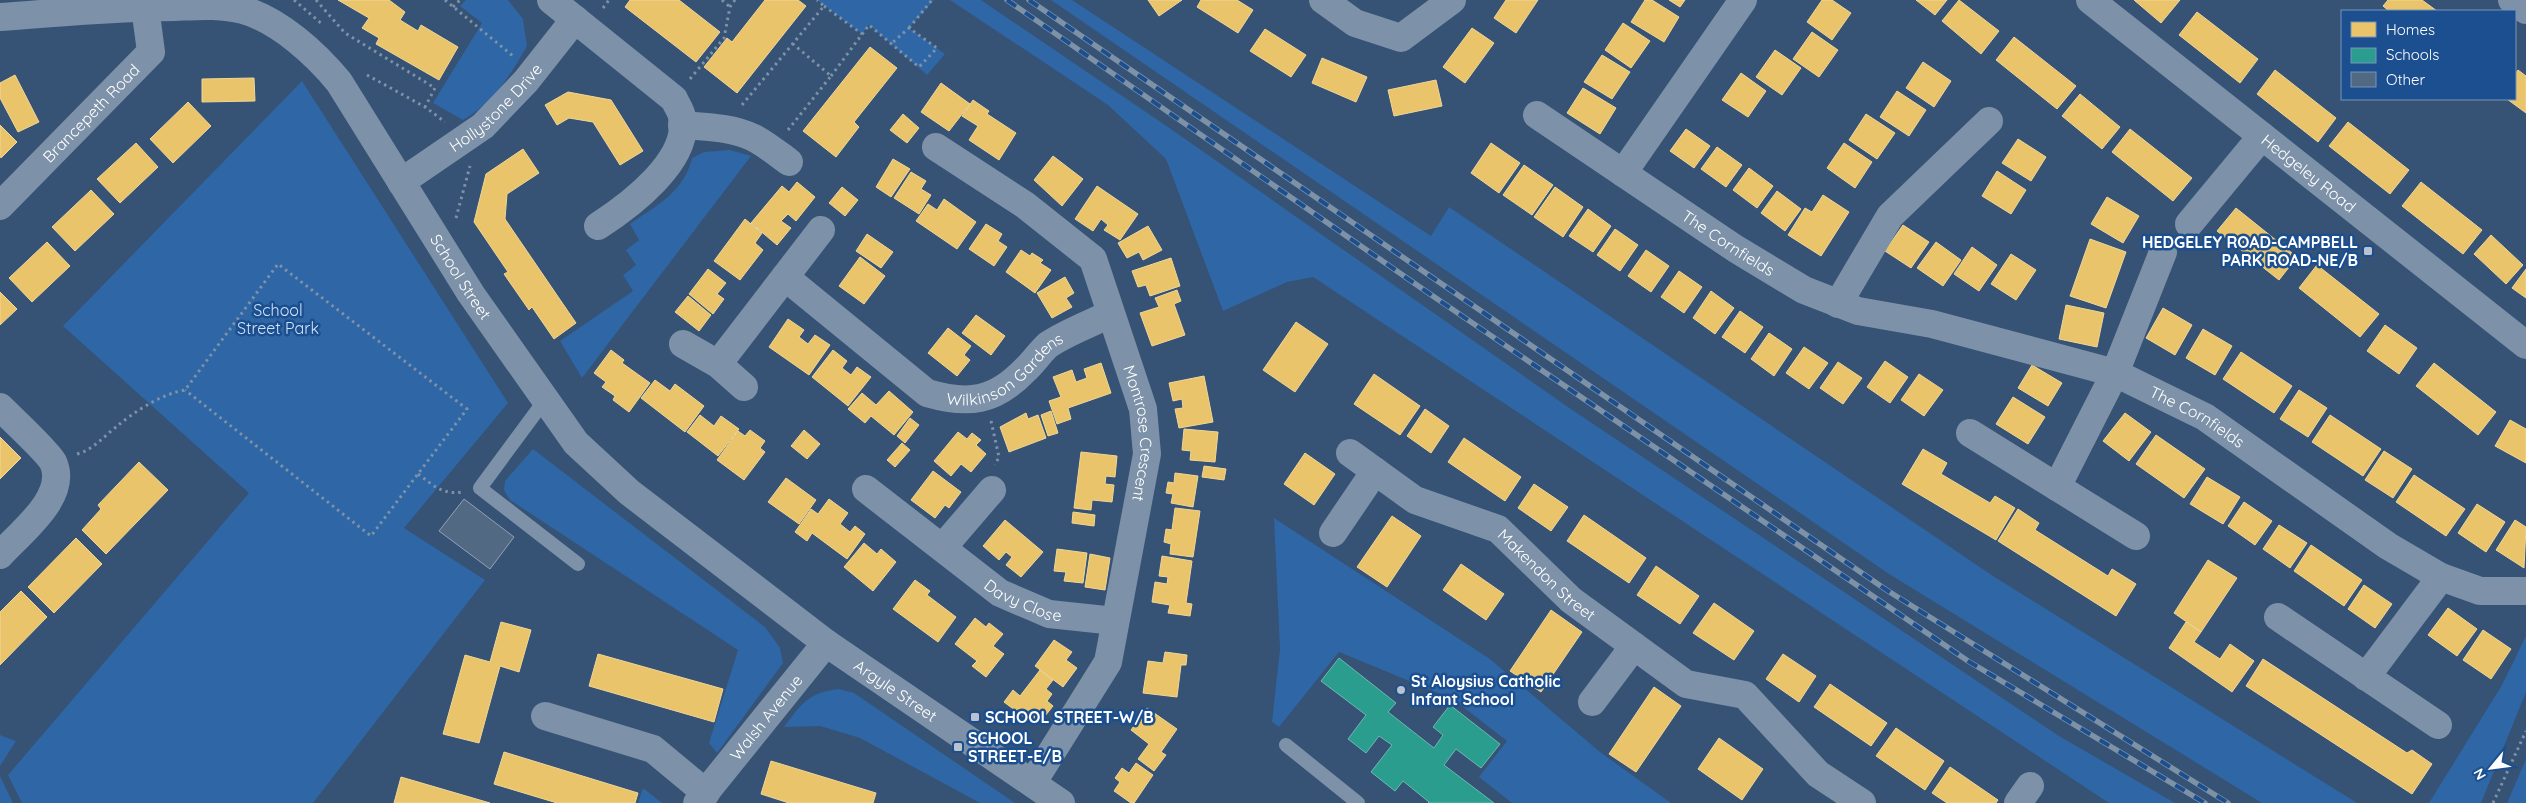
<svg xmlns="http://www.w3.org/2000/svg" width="2526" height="803" font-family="Quicksand,sans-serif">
<rect width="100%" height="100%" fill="#365274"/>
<path fill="#2f66a5" d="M466 0H508L523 19 527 46C510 76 493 103 463 120L433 103 482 23 460 6Z
M817 0H934L909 28 945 54 927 75 869 25 862 34Z
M950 0H981L1168 127 1568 407 2059 736 2175 803H2109L1313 277 1287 282 1223 311 1166 159 1108 105Z
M1051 0H1072L1431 236 1449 207 1993 576 2357 803H2262L1889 574Z
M302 81 508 403 404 528 485 580 313 803H22L8 775 249 493 63 326Z
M730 150 751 156 582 378 560 341 633 291 623 275 636 265 626 250 639 240 630 224C657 205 684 192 692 158L704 152Z
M533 449 765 627 780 648 783 663 717 753 709 743 738 650 510 500 504 490 505 481Z
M1274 518 1490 659 1600 752 1671 803H1512L1479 777 1507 741 1453 699 1339 652 1279 727 1272 722 1280 649Z
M2526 636V692L2481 803H2429L2502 685Z
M839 689 854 693 1015 803H980L860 738 820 726 784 727C803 702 808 693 839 689Z
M0 735 16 741 0 766Z
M2526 759V803H2507Z
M0 776 13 803H0Z
M643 788 662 803H638Z"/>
<path fill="#e9c46a" stroke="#f0d697" d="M338 0H389L405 12 400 20 418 31 421 25 458 47 439 80 376 44 379 38 362 28 369 18Z
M630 0H679L720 32 696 62 625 7Z
M765 0H798L806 6 737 93 704 67 727 38 732 42Z
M1148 0H1182L1159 16Z
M1201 0H1237L1253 10 1238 33 1197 7Z
M1506 0H1538L1516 33 1494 18Z
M1645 0H1652L1679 17 1664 42 1631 22Z
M1669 0H1685L1680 7Z
M1822 0H1832L1851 13 1832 40 1807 22Z
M1916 0H1947L1935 15Z
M1959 0 1999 31 1981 54 1942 21Z
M2134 0H2180L2161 23Z
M2388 0H2422L2437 11H2389L2383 6Z
M2197 12 2258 59 2240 83 2179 35Z
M1623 23 1650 41 1631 68 1605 50Z
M1472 28 1494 43 1465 83 1443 67Z
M1265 29 1306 55 1291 77 1250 51Z
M1812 32 1838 50 1819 77 1793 59Z
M2014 37 2076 86 2057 109 1996 60Z
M870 47 897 68 854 122 859 127 836 157 803 131Z
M1775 50 1801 68 1782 95 1756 77Z
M1602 55 1630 72 1612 99 1584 82Z
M1322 58 1367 77 1356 102 1312 83Z
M1923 62 1951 81 1934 107 1906 88Z
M2275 70 2336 118 2318 142 2257 94Z
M2518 70 2526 76V113L2507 99H2515V74Z
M1741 73 1766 91 1748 117 1722 100Z
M15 75 39 122 18 132 0 98V83Z
M254 78 255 101 202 102V79Z
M1436 80 1442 106 1394 116 1388 90Z
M941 83 970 104 949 131 921 112Z
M1583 88 1616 108 1600 134 1567 113Z
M1897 91 1926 110 1909 136 1880 117Z
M568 92 611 100 643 151 620 165 593 122 569 118 557 125 545 105Z
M2080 94 2120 127 2102 149 2062 116Z
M973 100 989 111 987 114 1016 133 999 160 969 140 978 126 962 116Z
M188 102 211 126 173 163 150 139Z
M903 114 919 128 907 143 890 130Z
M1866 114 1895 133 1877 159 1849 140Z
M2348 122 2409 170 2390 194 2329 146Z
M0 125 17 142 1 158 0 156Z
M1686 129 1710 146 1694 168 1670 151Z
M2130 129 2192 178 2173 201 2112 152Z
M2018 139 2046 157 2031 181 2002 163Z
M136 143 158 167 120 203 97 179Z
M1491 143 1520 163 1499 193 1471 173Z
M1844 143 1872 162 1855 188 1827 168Z
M1717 147 1742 165 1726 187 1701 169Z
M523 149 539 173 507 194 505 219 576 323 554 339 532 307 529 310 504 274 508 272 474 222 486 174Z
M1053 156 1083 179 1062 206 1034 180Z
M893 159 910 169 891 197 876 187Z
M1524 165 1553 185 1532 215 1503 195Z
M1749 168 1773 186 1757 208 1733 190Z
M1997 171 2026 190 2011 214 1982 196Z
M911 172 926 181 921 189 931 195 919 214 894 198Z
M797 182 815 197 796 221 788 214 781 221 791 228 777 245 751 223 782 186 789 192Z
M2421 182 2482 230 2463 254 2402 206Z
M1097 186 1138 214 1120 240 1104 230 1108 225 1101 219 1093 231 1075 219Z
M842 187 858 200 845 216 829 203Z
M1555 187 1583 207 1563 237 1534 217Z
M91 190 114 214 75 251 52 227Z
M1777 191 1801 209 1785 231 1761 213Z
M1823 195 1849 212 1821 256 1788 235 1805 208 1812 212Z
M2107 197 2139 216 2123 243 2091 224Z
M944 199 976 222 957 249 916 221 928 204 937 210Z
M2236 208 2297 257 2279 280 2217 231Z
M1588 209 1611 226 1593 252 1569 236Z
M745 219 762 233 755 243 763 250 740 280 714 261Z
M986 224 1002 234 998 241 1007 247 994 266 969 249Z
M1903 225 1929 242 1911 268 1885 251Z
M1148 226 1162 250 1143 260 1139 252 1127 258 1118 243Z
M1615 229 1638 245 1620 271 1597 255Z
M867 234 893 252 881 268 856 251Z
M2491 235 2523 265 2506 284 2474 254Z
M2090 239 2126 252 2106 308 2070 296Z
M47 242 70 266 32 302 9 278Z
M1936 242 1961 260 1943 286 1917 268Z
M1972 247 1997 265 1979 291 1954 274Z
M1021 250 1030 256 1032 253 1043 260 1040 263 1051 270 1035 293 1006 272Z
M1646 250 1669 266 1651 292 1628 276Z
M2011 254 2036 270 2016 300 1991 284Z
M860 257 885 276 864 304 839 286Z
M1171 258 1180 286 1150 296 1146 285 1138 287 1132 271Z
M2317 265 2379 314 2360 337 2299 288Z
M708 269 726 283 717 294 724 299 713 314 689 294Z
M2526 269V298L2512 288Z
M1679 271 1702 287 1684 313 1661 297Z
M1065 277 1074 293 1066 298 1072 307 1052 318 1037 293Z
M1177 290 1181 301 1174 304 1185 335 1152 346 1140 313 1159 307 1155 298Z
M1711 291 1734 308 1715 334 1693 318Z
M0 292 17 309 0 325Z
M688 296 711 315 699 331 675 312Z
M2066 305 2104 313 2097 347 2059 339Z
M2163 308 2192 325 2175 355 2146 338Z
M1740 311 1763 327 1745 353 1722 337Z
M976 315 1005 336 991 355 962 333Z
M788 319 804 330 799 337 808 344 815 335 830 345 809 375 769 347Z
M1296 322 1328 344 1295 392 1263 370Z
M2385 325 2417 348 2399 374 2367 351Z
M948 328 971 346 964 355 970 360 957 376 928 353Z
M2203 329 2232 346 2215 375 2186 358Z
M1769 333 1792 349 1774 376 1751 359Z
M1804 347 1828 363 1809 389 1786 373Z
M611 350 624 360 622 363 650 383 629 412 613 400 615 396 602 387 606 382 594 373Z
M833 350 847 361 842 368 851 375 857 367 871 377 848 406 812 377Z
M2241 352 2292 386 2274 413 2223 379Z
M1885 361 1908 377 1890 403 1867 387Z
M1838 362 1862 378 1843 404 1820 388Z
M1101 363 1111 393 1068 408 1071 419 1057 424 1049 401 1061 397 1053 377 1072 370 1076 382 1087 378 1084 369Z
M2434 363 2496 412 2478 435 2416 386Z
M2032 365 2062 383 2048 406 2018 388Z
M1374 374 1420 406 1400 435 1354 404Z
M1919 374 1943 390 1924 416 1901 400Z
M1204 376 1213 422 1179 428 1175 409 1183 408 1182 399 1173 401 1169 383Z
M655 380 670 391 675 384 704 406 685 432 641 398Z
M2299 390 2327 408 2308 437 2280 419Z
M889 391 913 412 894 435 871 416 865 423 848 409 862 393 876 405Z
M2013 397 2045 417 2028 444 1996 424Z
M1425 409 1449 426 1431 453 1407 436Z
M1051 411 1058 433 1048 436 1041 415Z
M1026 413 1028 419 1038 415 1046 438 1009 452 1000 427Z
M2125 413 2151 432 2129 461 2103 441Z
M700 415 714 426 721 416 739 429 718 456 687 432Z
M2330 415 2381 449 2363 476 2312 442Z
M910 418 919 425 905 443 897 436Z
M2510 420 2526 429V463L2495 446Z
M1184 429 1218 432 1215 462 1190 460 1191 451 1182 450Z
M750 430 765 441 760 448 765 452 744 480 717 460 738 431 745 436Z
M804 430 820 444 807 459 791 446Z
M958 432 967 439 972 433 981 440 976 445 986 454 971 472 961 464 951 476 934 461Z
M2156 435 2205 469 2184 498 2136 464Z
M0 437 21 458 0 479Z
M1464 438 1521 477 1505 501 1448 462Z
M902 443 910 450 895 467 887 460Z
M1923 449 1947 463 1941 474 1990 503 1995 496 2015 508 1996 540 1902 484Z
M2384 451 2412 469 2393 498 2365 480Z
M1081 452 1117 456 1115 477 1106 476 1105 484 1114 485 1112 502 1092 500 1091 510 1074 508Z
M1305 453 1335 474 1314 505 1284 484Z
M139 462 168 490 106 554 82 530 101 509 98 505Z
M1204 466 1226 469 1224 480 1202 477Z
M933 471 961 492 949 508 945 505 935 518 911 500Z
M1175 473 1198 476 1193 507 1171 503 1173 494 1166 493 1168 482 1174 483Z
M2414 475 2465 509 2446 536 2396 502Z
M2207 477 2240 497 2223 524 2190 504Z
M786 478 816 500 799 524 768 502Z
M1534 484 1568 507 1551 531 1518 508Z
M829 499 848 513 840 524 850 532 855 526 865 534 847 559 812 533 807 541 795 532 811 509 818 514Z
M2244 502 2272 521 2255 545 2228 526Z
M2477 504 2505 522 2486 552 2458 533Z
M1175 508 1200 511 1193 557 1170 554 1171 544 1164 542 1166 529 1172 530Z
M2018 509 2039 523 2035 530 2108 576 2112 569 2136 584 2116 616 1998 541Z
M1073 512 1095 515 1094 526 1072 523Z
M1584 515 1646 558 1629 583 1567 541Z
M1392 516 1421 536 1387 587 1357 567Z
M1005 520 1043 552 1021 577 1006 565 1012 557 1006 552 999 560 983 546Z
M2515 520 2526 527 2524 568 2496 550Z
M2279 525 2307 543 2290 568 2263 549Z
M76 538 102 564 54 613 28 587Z
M864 543 877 554 881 549 896 562 873 591 844 567Z
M2311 545 2362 580 2344 606 2294 571Z
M1057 549 1087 553 1083 583 1064 581 1066 572 1054 571Z
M1090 554 1110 558 1105 590 1085 587Z
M1162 556 1192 561 1186 603 1192 604 1190 616 1168 613 1170 605 1152 602 1155 582 1167 584 1168 577 1159 576Z
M2208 560 2237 578 2201 632 2174 613Z
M1461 564 1504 594 1486 620 1443 590Z
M1656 566 1699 596 1680 624 1637 595Z
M915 580 930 591 927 595 956 617 938 642 893 609Z
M2364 585 2392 604 2375 628 2348 609Z
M21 591 47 617 0 665V612Z
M1714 603 1754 631 1734 660 1693 633Z
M2448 608 2477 629 2457 656 2428 635Z
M1551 610 1582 632 1541 692 1510 671Z
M975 618 986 627 989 623 1003 634 993 646 1004 654 986 677 972 666 977 661 955 644Z
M501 622 531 630 519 672 500 666 479 743 443 734 465 655 490 662Z
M2186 622 2201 632 2194 642 2220 659 2230 644 2254 661 2232 692 2169 648Z
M2483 630 2511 649 2491 679 2463 660Z
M1054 640 1072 652 1066 660 1077 668 1063 687 1035 666Z
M1165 652 1187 655 1186 665H1181L1177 697 1143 693 1148 661 1163 663Z
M598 654 723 689 714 722 589 686Z
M1783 654 1816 676 1799 702 1766 679Z
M2263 659 2407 753 2412 750 2432 764 2412 794 2246 686Z
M1040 670 1053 680 1046 689 1052 694 1047 701 1053 706 1045 716 1040 712 1032 723 1004 702 1013 690 1020 696Z
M1830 684 1887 723 1871 746 1814 707Z
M1654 687 1681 706 1636 772 1609 754Z
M1147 708 1177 729 1161 752 1166 755 1154 771 1138 759 1149 744 1131 730Z
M1896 728 1944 761 1925 790 1876 756Z
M1719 738 1763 769 1742 800 1698 769Z
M504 752 638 793 635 803H557L494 784Z
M771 761 876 793 873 803H789L761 794Z
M1136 763 1153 775 1134 803H1131L1114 791 1120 782 1115 778 1122 768 1129 773Z
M1950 767 1998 800 1996 803H1947L1932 793Z
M401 777 490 803H394Z"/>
<path fill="#2a9d8f" stroke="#6abab1" d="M1339 658 1396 703 1388 712 1434 748 1443 735 1433 727 1450 705 1500 744 1481 768 1456 749 1444 765 1494 803H1428L1429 802 1403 781 1395 791 1371 772 1392 745 1379 736 1366 753 1348 739 1366 715 1321 681Z"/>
<path fill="#526984" stroke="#92a2b6" d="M464 499 514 537 490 569 439 531Z"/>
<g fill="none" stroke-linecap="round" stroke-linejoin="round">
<path stroke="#7d92a8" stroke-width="3" stroke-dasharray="2.5 4" stroke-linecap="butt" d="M294 0 322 24
M316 0 345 33 435 88 425 107
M445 0 513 56
M722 0 730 7
M824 6 862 34
M453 7 460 0
M603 8 609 0
M909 28 932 0
M367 75 425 107 445 122
M831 76 869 25 919 67 937 48 909 28 891 44
M690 79 724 38 730 7 735 0
M742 105 824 6 817 0
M788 130 831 76 793 44
M456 218 470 166
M991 421 999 457 995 465
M77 454C93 450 103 437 116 427 134 412 161 394 185 390L278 264 467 409 371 536 185 390
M418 474C433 485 442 495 462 492
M2493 803 2526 731"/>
<path stroke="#7d92a8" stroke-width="14" d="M545 400 480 488 578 564
M1286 745 1358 803"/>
<g stroke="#7d92a8" stroke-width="28">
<path d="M551 0 674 99C676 104 681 111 682 117 691 160 629 206 598 226"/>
<path d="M1323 0 1355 23 1401 38 1452 0"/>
<path id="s1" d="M2090 0 2526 345"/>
<path d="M2512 0 2526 10"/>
<path id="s2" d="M0 17C58 13 116 7 175 7 198 6 220 4 243 10 279 20 316 54 339 82L471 294 576 443 629 492 826 643 1061 803"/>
<path id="s3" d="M1537 115 1736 249 1804 290 1858 311 1932 324 2115 373 2205 417 2388 546 2441 577 2480 591H2526"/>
<path d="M682 125C706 127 732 127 754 138 766 144 778 154 789 162"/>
<path id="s4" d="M936 147 1025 205 1093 259 1143 409 1147 454 1108 662 1033 782"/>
<path d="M1623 173 1743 0"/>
<path id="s5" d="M401 182 483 126 526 81 575 19"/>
<path id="s6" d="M0 206 151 52 145 7"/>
<path d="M2189 224 2262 136"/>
<path id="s7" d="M785 277 927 393C968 405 994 402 1025 370 1033 363 1040 352 1048 345 1065 333 1092 323 1110 314"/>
<path d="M1838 304 1890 216 1989 121"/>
<path d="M683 344 718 364 744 387"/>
<path d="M718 364 821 230"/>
<path d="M0 407C11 418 47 451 53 462 69 496 21 532 0 555"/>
<path d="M1970 433 2136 536"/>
<path id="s8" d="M1350 453 1415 500 1498 529 1571 600 1686 684 1745 695 1818 774 1862 803"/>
<path d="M2057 487 2115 373 2163 252"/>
<path id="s9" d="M866 489 1000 593 1049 614 1115 621"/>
<path d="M1333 533 1375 471"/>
<path d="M943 547 992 490"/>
<path d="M2278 617 2438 725"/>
<path d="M2366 677 2441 577"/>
<path d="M1592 702 1634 646"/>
<path d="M545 716 653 749 706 793"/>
<path id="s10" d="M697 803 826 643"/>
<path d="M2018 803 2030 786"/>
</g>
<g stroke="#7e92a7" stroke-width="5.5">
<path id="rail" d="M1007 0 1427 292 1968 661 2205 803
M1029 0 1888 591 2228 803"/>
</g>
<use href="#rail" stroke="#1b4f8f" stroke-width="4" stroke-dasharray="11" stroke-linecap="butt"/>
</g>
<g fill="#b9c2ce" stroke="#1b4f8f" stroke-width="2">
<rect x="2363" y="246" width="10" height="10" rx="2.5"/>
<circle cx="1401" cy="690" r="5"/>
<rect x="970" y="712" width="10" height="10" rx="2.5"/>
<rect x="953" y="742" width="10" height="10" rx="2.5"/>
</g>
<g text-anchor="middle" stroke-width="5" stroke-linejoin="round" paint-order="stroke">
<g font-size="16" fill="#fff" stroke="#1b4f8f">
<text dy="6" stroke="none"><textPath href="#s5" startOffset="121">Hollystone Drive</textPath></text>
<text dy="6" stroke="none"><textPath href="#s6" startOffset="130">Brancepeth Road</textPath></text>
<text dy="6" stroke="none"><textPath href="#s1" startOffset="279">Hedgeley Road</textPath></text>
<text dy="6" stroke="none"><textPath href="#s3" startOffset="230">The Cornfields</textPath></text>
<text dy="6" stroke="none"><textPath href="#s2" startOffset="595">School Street</textPath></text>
<text dy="6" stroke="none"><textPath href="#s7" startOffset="272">Wilkinson Gardens</textPath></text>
<text dy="6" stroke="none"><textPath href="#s3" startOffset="735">The Cornfields</textPath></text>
<text dy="6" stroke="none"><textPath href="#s4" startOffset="375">Montrose Crescent</textPath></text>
<text dy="6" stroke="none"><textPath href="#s8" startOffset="235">Makendon Street</textPath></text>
<text dy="6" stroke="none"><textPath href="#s9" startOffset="194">Davy Close</textPath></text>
<text dy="6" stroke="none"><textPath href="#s2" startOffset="1202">Argyle Street</textPath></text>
<text dy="6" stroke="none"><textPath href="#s10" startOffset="110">Walsh Avenue</textPath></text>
</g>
<g font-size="16" font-weight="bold" fill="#fff" stroke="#1b4f8f" text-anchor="start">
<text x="2358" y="248" text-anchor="end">HEDGELEY ROAD-CAMPBELL<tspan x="2358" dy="18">PARK ROAD-NE/B</tspan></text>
<text x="1411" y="687">St Aloysius Catholic<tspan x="1411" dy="18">Infant School</tspan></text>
<text x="985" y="723">SCHOOL STREET-W/B</text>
<text x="968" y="744">SCHOOL<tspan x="968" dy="18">STREET-E/B</tspan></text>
</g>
<g font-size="16" fill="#cfe3fa" stroke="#1b4f8f">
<text x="278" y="316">School<tspan x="278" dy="18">Street Park</tspan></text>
</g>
</g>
<rect x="2341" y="10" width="175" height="90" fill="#1b4f8f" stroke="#7695bc"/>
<rect x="2351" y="22" width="25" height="15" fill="#e9c46a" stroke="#7695bc"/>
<text x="2386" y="35" font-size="15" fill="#ffffff">Homes</text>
<rect x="2351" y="48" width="25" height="15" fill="#2a9d8f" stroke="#7695bc"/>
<text x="2386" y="60" font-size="15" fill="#ffffff">Schools</text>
<rect x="2351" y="72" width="25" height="15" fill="#526984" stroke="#7695bc"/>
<text x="2386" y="85" font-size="15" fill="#ffffff">Other</text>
<g transform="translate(2491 768) rotate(241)" stroke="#1b4f8f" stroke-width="4" paint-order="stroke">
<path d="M0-4L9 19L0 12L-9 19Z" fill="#ffffff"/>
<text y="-8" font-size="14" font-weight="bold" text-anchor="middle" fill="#ffffff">N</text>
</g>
</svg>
